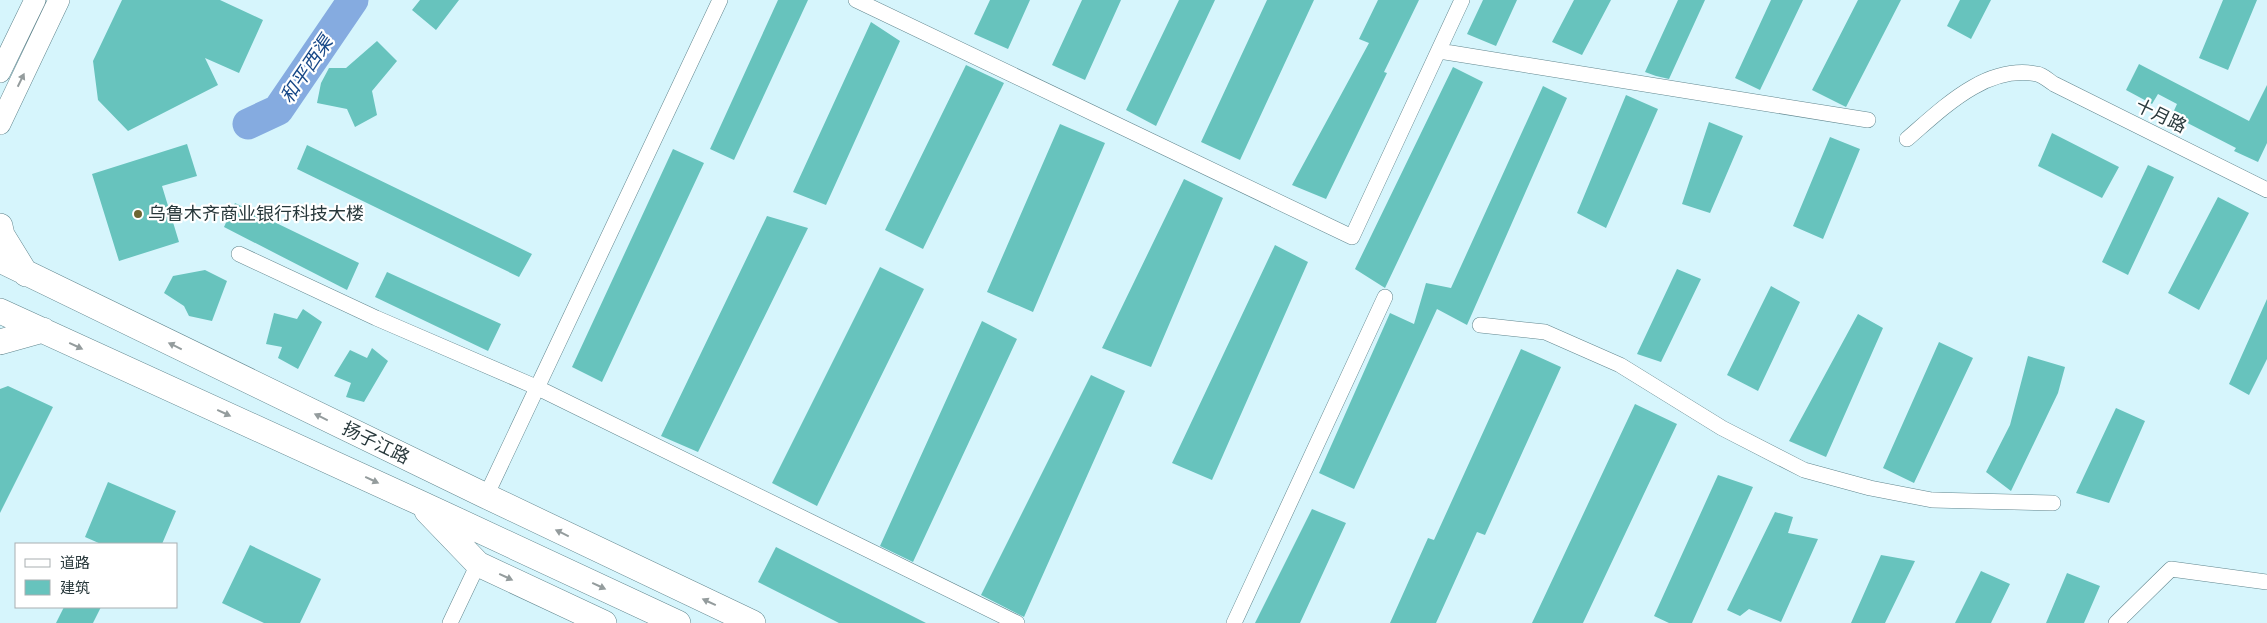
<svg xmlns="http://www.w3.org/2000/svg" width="2267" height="623" font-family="Jost,'Noto Sans SC',sans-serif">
<rect width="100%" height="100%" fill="#d6f5fc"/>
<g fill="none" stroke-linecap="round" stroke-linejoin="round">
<path stroke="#85abe0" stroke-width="31" d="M248 124 278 110 353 0"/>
</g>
<path fill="#67c3bd" d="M122 0H220L263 20 239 73 205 58 218 85 128 131 98 100 93 61Z
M420 0H459L436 30 412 10Z
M778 0H808L734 160 710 149Z
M990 0H1030L1008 49 974 34Z
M1082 0H1121L1085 80 1052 65Z
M1179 0H1215L1156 126 1126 110Z
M1267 0H1314L1240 160 1201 142Z
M1378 0H1419L1384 72 1387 73 1326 199 1292 185 1369 43 1359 39Z
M1483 0H1517L1496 46 1467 34Z
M1574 0H1611L1582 55 1552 42Z
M1678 0H1705L1669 79 1656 76 1645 72Z
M1771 0H1803L1760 90 1735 78Z
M1858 0H1901L1846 107 1812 90Z
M1960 0H1991L1971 39 1947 26Z
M2223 0H2257L2228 70 2199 58Z
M871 22 900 41 826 205 793 192Z
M377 41 397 61 372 91 377 115 355 127 347 109 317 103 321 83 329 68H346Z
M2139 64 2249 121 2267 85V143L2258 162 2234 151 2236 148 2172 115 2177 104 2158 94 2152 104 2126 90Z
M966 65 1004 83 923 249 885 230Z
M1453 67 1483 82 1385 288 1355 269Z
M1543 86 1567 98 1467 325 1437 309 1354 489 1319 473 1390 313 1414 324 1426 283 1451 288Z
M1626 95 1658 109 1606 228 1577 213Z
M1709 122 1743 136 1710 213 1682 204Z
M1060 124 1105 143 1033 312 987 292Z
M2052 133 2119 167 2102 198 2038 166Z
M1830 137 1860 149 1823 239 1793 226Z
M187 144 197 176 162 186 179 242 119 261 92 174Z
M307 145 532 254 519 277 297 169Z
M673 149 704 163 602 382 572 367Z
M2148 165 2174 177 2128 275 2102 262Z
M1184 179 1223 198 1151 367 1102 348Z
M2218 197 2249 213 2199 310 2168 293Z
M235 203 359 263 347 290 224 227Z
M767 216 808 228 698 452 661 436Z
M1275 245 1308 262 1212 480 1172 463Z
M880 267 924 289 817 506 772 483Z
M1677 269 1701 279 1661 362 1637 354Z
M205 270 227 281 212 321 189 316 184 306 164 293 173 276Z
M387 272 501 324 488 351 375 297Z
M1771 286 1800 302 1758 391 1727 375Z
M2267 299V359L2249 395 2229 384Z
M303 309 322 322 298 369 278 358 282 347 266 344 274 313 297 319Z
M1858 314 1883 328 1826 457 1789 441Z
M982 321 1017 339 913 562 880 546Z
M1939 342 1973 358 1914 483 1883 468Z
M372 348 388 361 364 402 346 397 351 383 334 376 350 350 367 358Z
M1521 349 1561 367 1485 535 1477 532 1436 623H1390L1428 538 1434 540Z
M2028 356 2065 367 2058 393 2011 491 1986 472 2010 425Z
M1091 375 1125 391 1024 617 981 595Z
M8 386 53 407 0 513V389Z
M1635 404 1677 424 1583 623H1532Z
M2116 408 2145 421 2109 503 2076 493Z
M1718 475 1753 487 1692 623H1669L1654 616Z
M108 482 176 511 162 544H101L85 537Z
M1312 509 1346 523 1300 623H1255Z
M1775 512 1793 517 1788 533 1818 539 1781 622 1749 609 1740 616 1727 610Z
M250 545 321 579 300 623H264L222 603Z
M776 547 926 623H839L758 582Z
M1881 555 1915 561 1885 623H1851Z
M1981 571 2010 584 1991 623H1955Z
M2067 573 2100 586 2084 623H2046Z
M64 607H101L93 623H56Z"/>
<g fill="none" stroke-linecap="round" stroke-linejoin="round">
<g stroke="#61868e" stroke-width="16">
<path id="street" d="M856 0 1352 237 1462 0
M1439 51 1868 120
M1907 139C1943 108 1986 64 2037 74 2043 75 2049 81 2054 84L2267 190
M239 254 376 318 536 387 1017 623
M1480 325 1545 332 1620 365 1722 428 1804 470 1870 488 1932 500 2053 503
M486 496 720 0
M450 623 478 564
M1234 623 1385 297
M2116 623 2171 569 2267 582"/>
</g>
<g stroke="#61868e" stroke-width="22">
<path id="secondary" d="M0 72 35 0
M0 124 59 0"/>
</g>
<g stroke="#61868e" stroke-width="26">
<path id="primary" d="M0 226 2 235 26 274
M0 260 486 496 753 623
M0 311 416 501 678 623
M0 342 43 330
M427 511 478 564 604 623"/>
</g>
<use href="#street" stroke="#fff" stroke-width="15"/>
<use href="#secondary" stroke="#fff" stroke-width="21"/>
<use href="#primary" stroke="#fff" stroke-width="25"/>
</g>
<defs><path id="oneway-solid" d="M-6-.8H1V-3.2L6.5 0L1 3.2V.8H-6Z" transform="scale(1.25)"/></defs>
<g fill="#949c9d">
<use href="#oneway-solid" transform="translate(21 80) rotate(-64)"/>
<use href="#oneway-solid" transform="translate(76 346) rotate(25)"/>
<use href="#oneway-solid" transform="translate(175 346) rotate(-154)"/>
<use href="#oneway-solid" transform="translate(224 413) rotate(25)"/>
<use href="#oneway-solid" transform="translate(321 417) rotate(-154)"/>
<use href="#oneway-solid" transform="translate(372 480) rotate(25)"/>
<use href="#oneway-solid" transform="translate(562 533) rotate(-154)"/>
<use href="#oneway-solid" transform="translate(506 577) rotate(25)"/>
<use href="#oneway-solid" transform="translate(599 586) rotate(25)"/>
<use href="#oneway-solid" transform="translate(709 602) rotate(-155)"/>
</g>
<circle fill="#6d6632" stroke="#fff" stroke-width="2" cx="138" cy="214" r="5"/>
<g text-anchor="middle" stroke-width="4.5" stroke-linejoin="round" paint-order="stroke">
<g font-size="18" fill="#28383b" stroke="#fff">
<text transform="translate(2161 116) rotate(26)" y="6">十月路</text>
<text transform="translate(376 443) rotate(26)" y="6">扬子江路</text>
</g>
<g font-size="18" fill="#28383b" stroke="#fff" text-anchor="start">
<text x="148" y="220">乌鲁木齐商业银行科技大楼</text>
</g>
<g font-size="19" font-style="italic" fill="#184988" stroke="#fff">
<text transform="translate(306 69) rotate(-56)" y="7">和平西渠</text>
</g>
</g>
<rect x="15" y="543" width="162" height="65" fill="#ffffff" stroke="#a9afb1"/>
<rect x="25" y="559" width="25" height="8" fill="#ffffff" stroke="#a9afb1"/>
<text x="60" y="568" font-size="15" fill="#28383b">道路</text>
<rect x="25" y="580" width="25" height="15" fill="#67c3bd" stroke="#a9afb1"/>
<text x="60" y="593" font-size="15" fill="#28383b">建筑</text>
</svg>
